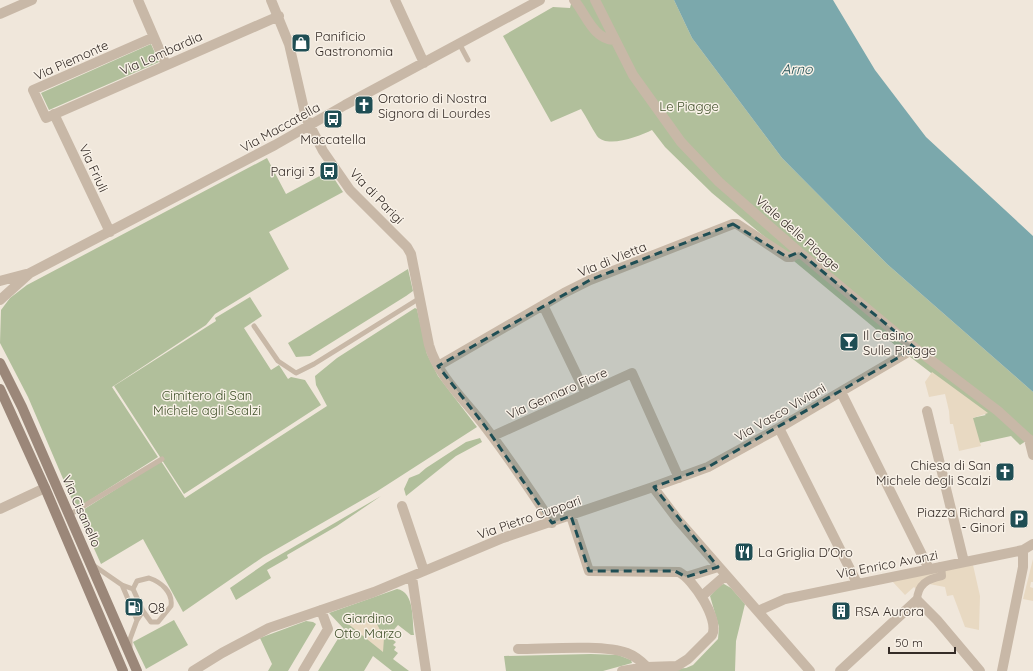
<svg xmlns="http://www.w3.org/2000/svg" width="1033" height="671" font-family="Quicksand,sans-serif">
<rect width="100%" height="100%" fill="#f0e7db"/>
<path fill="#b1bf9b" d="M572 0H674L692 38 782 158 887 264 1033 392V443L1029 439 1020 445 1011 436 979 443 972 418 986 415 901 350 712 193 665 147 652 130C640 136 607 149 597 136 591 127 587 118 581 109L551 122 503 36 553 7 570 8Z
M151 44 159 62 49 110 41 93Z
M267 158 286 194 329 171 343 192 269 232 289 269 215 314 206 325 112 387 158 457 76 509 28 397 0 343 1 310 10 298 27 285Z
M408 269 413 291 406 296 310 356 296 357 288 343Z
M250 297 262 316 244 328 271 370 279 365 288 379 291 377 305 380 321 405 184 494 114 386 216 321 215 318Z
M415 308 417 309 427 354 438 376 477 427 376 492 263 557 183 612 143 539 101 564 78 513 161 461 185 498 327 406 316 385 315 376 337 358Z
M480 438 482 442 456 456 406 496 404 489 409 478 419 474 426 468 466 442Z
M381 496 337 526 287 555 288 558 267 570 271 578 236 600 230 588 266 563Z
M724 584 731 588 745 604 736 641 735 671H649L686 668 693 665 718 639 719 627 710 596 720 585Z
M397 589C415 592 412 620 414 635H411L398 625 391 633 394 636 392 639 396 642 393 645 396 647 394 650 398 653 393 659 409 671H392L373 656 364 671H318L344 629 329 613Z
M174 620 188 645 146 669 133 642Z
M306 621 313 622 316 624 288 671H268L272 664 260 638Z
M591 654 618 655 631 660 632 663 603 671H506L504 656Z"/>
<path fill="#e8d9c2" d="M932 372 988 413 973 418 981 446 959 451 953 424H950L949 411 945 394 929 397 925 382Z
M1033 559V586V582H1031L1030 587 1033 588V601L1023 599Z
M973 565 980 596 979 630 965 627 953 595 947 596 945 587 929 584 920 593 914 587 905 595 892 581Z
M350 616H360L370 619 377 624 384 638 383 652 342 619Z"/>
<path fill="#7ba8ac" d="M674 0H833L875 70 926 137 1033 236V392L887 264 782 158 692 38Z"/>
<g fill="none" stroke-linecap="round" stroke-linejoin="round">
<path stroke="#c8b8a7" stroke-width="5" d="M459 43 468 60
M254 326 278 361 296 373 314 364 420 298
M69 515 162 459
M93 565 122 585 137 620 130 639V648
M122 585 133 589 143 611 137 620
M133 589 137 581 149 578C161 582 173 592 171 606L158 622H151L143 611"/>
<path stroke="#c8b8a7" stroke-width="8" d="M917 600C918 584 927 579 942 576L941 566"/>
<path stroke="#c8b8a7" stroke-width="10" d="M138 0 166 65
M271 0 289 44 306 118 323 151 350 190 407 247 411 254 429 345C438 377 467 402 486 428 509 458 531 491 552 523
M395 0 424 63
M574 0C586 14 593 39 614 40
M595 0 633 75 681 142 719 182 799 252 907 342 998 411 1033 443
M0 14 32 0
M154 37 33 90 46 118 279 16
M54 114 110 232
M0 281 26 274
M0 300 30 273 275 145 345 105 540 0
M543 305 586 394
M438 366 564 293 590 280 733 224H737L787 257H792L799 252
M841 392 929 569
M927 411 964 562
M779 428 857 583
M493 436 632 373 679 478
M1029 439 1033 455
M653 487 708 467 779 428 915 348
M402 506 424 571
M0 509 45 488
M571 516 589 571 679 572C693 579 720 620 712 635L688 659 677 666 647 667 622 671
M412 577 426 671
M686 577 718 567
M702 596 726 575
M758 611 785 599 1023 550 1033 544
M518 649C545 649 604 644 627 653 635 656 641 661 647 667
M193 671 222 653 269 628 374 592 503 538 653 487 678 520 810 671
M303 671 328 629 321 610
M840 671 917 600 937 620 980 671
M1002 671 1023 567V550"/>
<path stroke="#9b8779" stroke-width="10" d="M0 363 22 407 137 671
M0 389 45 488 123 671"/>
</g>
<path fill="#1f4e54" fill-opacity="0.2" stroke="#1f4e54" stroke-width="3" stroke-dasharray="8 5" stroke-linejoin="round" d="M733 224 787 257 799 252 915 348 708 467 654 487 718 567 686 577 675 571H589L571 516 552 523 485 426 438 366 590 280Z"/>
<defs>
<g id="shop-square" transform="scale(1)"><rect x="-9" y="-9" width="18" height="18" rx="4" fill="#1f4e54" stroke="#f8f1e7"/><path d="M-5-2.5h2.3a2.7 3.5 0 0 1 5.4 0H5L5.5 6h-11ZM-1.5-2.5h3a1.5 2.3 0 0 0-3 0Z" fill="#fff"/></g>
<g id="church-square" transform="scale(1)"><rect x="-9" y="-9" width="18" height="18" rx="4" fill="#1f4e54" stroke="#f8f1e7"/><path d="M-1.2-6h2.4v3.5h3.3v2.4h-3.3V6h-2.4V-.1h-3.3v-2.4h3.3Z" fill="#fff"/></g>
<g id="bus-square" transform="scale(1)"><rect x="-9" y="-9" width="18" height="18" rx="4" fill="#1f4e54" stroke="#f8f1e7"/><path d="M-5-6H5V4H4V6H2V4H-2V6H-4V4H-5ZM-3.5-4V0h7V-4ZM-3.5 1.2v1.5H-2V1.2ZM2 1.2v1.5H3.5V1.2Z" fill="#fff"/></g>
<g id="bar-square" transform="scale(1)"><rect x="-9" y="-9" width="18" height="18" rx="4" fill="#1f4e54" stroke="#f8f1e7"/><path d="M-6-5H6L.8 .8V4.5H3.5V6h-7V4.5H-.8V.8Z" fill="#fff"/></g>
<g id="parking-square" transform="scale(1)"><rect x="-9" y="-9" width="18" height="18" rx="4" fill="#1f4e54" stroke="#f8f1e7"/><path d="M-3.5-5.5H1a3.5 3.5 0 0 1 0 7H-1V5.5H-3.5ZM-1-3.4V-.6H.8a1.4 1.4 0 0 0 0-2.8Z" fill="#fff"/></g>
<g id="restaurant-square" transform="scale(1)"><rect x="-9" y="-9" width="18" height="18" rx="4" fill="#1f4e54" stroke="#f8f1e7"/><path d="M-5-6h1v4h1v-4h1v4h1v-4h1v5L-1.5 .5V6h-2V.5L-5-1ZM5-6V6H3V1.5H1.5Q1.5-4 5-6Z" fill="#fff"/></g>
<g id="fuel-square" transform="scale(1)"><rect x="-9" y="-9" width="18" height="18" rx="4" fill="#1f4e54" stroke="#f8f1e7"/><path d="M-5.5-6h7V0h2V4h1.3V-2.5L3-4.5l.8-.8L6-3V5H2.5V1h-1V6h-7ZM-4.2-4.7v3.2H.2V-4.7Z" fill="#fff"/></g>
<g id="building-square" transform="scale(1)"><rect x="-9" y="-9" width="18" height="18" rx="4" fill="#1f4e54" stroke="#f8f1e7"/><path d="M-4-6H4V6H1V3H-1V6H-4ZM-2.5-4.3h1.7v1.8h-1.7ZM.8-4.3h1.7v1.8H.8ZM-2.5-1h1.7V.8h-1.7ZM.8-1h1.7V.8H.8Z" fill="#fff"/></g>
</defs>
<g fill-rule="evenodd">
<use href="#shop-square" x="301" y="43"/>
<use href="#church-square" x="364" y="105"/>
<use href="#bus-square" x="333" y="119"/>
<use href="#bus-square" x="329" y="171"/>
<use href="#bar-square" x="849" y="342"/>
<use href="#church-square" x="1005" y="472"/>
<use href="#parking-square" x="1019" y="519"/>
<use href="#restaurant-square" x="744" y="552"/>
<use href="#fuel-square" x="134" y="607"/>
<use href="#building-square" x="841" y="611"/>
</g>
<g text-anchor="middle" stroke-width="3" stroke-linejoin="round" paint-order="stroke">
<g font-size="13" fill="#352c27" stroke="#f8f1e7" text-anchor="start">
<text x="315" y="41">Panificio<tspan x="315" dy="15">Gastronomia</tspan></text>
<text x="378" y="103">Oratorio di Nostra<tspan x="378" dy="15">Signora di Lourdes</tspan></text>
<text x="333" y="144" text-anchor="middle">Maccatella</text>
<text x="315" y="176" text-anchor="end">Parigi 3</text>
<text x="863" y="340">Il Casino<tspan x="863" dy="15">Sulle Piagge</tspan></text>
<text x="991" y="470" text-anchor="end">Chiesa di San<tspan x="991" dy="15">Michele degli Scalzi</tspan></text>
<text x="1005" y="517" text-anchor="end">Piazza Richard<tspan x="1005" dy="15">- Ginori</tspan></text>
<text x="758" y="557">La Griglia D'Oro</text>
<text x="148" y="612">Q8</text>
<text x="855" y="616">RSA Aurora</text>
</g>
<g font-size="13" fill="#352c27" stroke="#f8f1e7">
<text transform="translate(161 53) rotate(-24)" y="5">Via Lombardia</text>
<text transform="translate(71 60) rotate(-24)" y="5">Via Piemonte</text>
<text transform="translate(280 127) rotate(-29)" y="5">Via Maccatella</text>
<text transform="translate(94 168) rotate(65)" y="5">Via Friuli</text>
<text transform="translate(377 196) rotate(46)" y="5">Via di Parigi</text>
<text transform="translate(798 233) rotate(41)" y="5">Viale delle Piagge</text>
<text transform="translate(612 259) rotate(-22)" y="5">Via di Vietta</text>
<text transform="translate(557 393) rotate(-24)" y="5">Via Gennaro Fiore</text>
<text transform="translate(780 412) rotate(-30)" y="5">Via Vasco Viviani</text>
<text transform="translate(82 511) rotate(66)" y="5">Via Cisanello</text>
<text transform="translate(529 517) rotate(-19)" y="5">Via Pietro Cuppari</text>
<text transform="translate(887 564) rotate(-11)" y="5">Via Enrico Avanzi</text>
</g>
<g font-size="13" fill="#42522c" stroke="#f8f1e7">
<text x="689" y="111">Le Piagge</text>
<text x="207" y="400">Cimitero di San<tspan x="207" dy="15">Michele agli Scalzi</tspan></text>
<text x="368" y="623">Giardino<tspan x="368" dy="15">Otto Marzo</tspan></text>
</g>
<g font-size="14" font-style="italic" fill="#1f4e54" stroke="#f8f1e7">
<text x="797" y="74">Arno</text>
</g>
</g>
<path d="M889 647v6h66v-6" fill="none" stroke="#352c27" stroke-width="2"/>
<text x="895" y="647" font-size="12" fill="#352c27" stroke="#f8f1e7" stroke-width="3" paint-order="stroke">50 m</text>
</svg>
